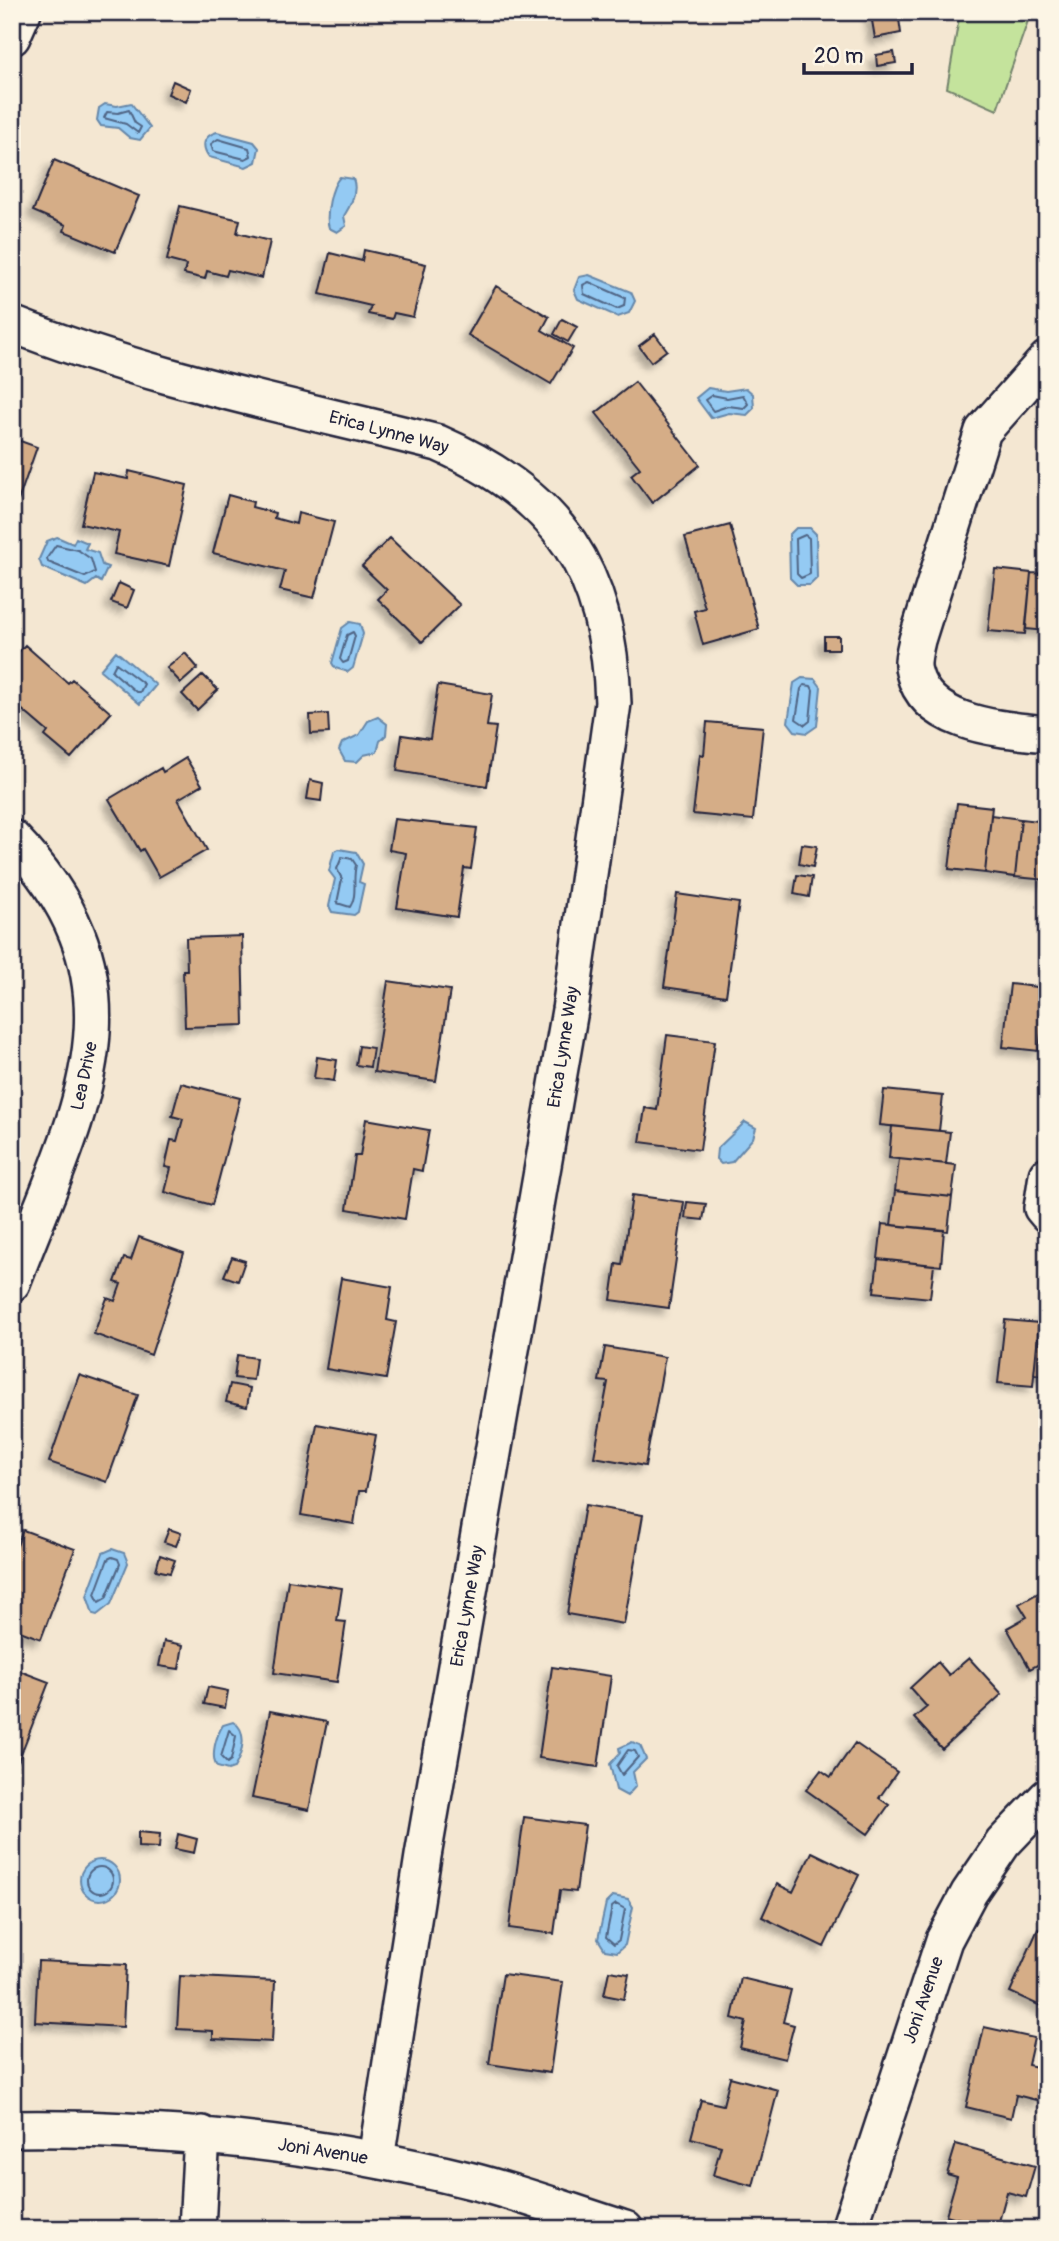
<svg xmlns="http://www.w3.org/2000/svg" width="1059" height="2241" font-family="Pangolin,sans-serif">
<defs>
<filter id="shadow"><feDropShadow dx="-6" dy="6" stdDeviation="3.5" flood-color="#0004"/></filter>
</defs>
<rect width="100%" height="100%" fill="#f4e7d2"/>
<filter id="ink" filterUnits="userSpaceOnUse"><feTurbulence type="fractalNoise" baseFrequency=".0143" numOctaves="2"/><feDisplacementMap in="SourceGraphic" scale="14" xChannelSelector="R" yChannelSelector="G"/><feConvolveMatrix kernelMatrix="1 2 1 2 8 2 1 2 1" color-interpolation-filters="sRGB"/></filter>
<g filter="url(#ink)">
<path fill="#c4e39c" stroke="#73826c" stroke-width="2" d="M960 12H1031L997 110 947 88Z"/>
<path fill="#94caf3" stroke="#6687a9" stroke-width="2" d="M131 103 150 128 140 140 130 138 118 128 101 126 97 120 99 108 105 104 117 106Z
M217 132 254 142 259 148 256 162 246 167 209 157C201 146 203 136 217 132Z
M340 177 353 179C358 190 351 205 344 216L346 226 337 232 329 228C325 216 331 186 340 177Z
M589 275 631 292 635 301 629 313 618 317 578 299 574 290 579 277Z
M708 388 726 391 746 388 753 394 754 408 747 415 729 413 711 418 696 398Z
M796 528H810L816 534 817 578 810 585H797L790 578 789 535Z
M57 537 73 544 76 538 88 543 85 549 98 553 102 565 108 567 101 582 96 579 87 586 42 567 39 559 47 541Z
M350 622 360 624 363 634 353 668 348 672 335 668 332 663 342 628Z
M116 651 156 685 140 704 100 670Z
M802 678 815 679 821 687 817 726 807 733 795 731 788 722 794 683Z
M378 717 387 724 386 735 380 741 377 752 364 755 357 762 345 761 339 750 342 743 359 735 368 721Z
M339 849 356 852 363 864 359 882 364 884 358 912 354 915 332 912 329 906 335 879 329 871 334 852Z
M745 1122 756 1128 753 1138 732 1162 721 1164 716 1159 717 1149Z
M112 1549 124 1553 128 1563 111 1604 97 1615 93 1614 87 1596 103 1553Z
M233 1722C249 1731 242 1755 234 1768L228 1770 217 1767C210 1756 216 1736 223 1725Z
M632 1742 640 1745 646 1759 633 1772 636 1786 627 1796 616 1790 610 1764 620 1753 619 1748Z
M80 1880a20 20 0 1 1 40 0a20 20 0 1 1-40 0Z
M613 1896 628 1899 633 1907 625 1945 617 1952 605 1950 598 1939 606 1903Z"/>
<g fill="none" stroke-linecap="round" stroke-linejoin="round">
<path stroke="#506585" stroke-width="2" d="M129 110 135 123 141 127 138 133 126 124 104 118 107 112 118 113Z
M218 139 249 148 251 156 245 159 213 151 211 144Z
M589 282 625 298 624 306 617 309 584 294 583 285Z
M712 395 727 398 743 395 748 404 744 408 728 406 713 411 705 400Z
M805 535 809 538 810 574 801 578 797 574 796 539Z
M56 545 78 550 91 559 95 572 85 577 48 562 47 558Z
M353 632 355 636 348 661 343 663 340 659 347 635Z
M116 663 144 684 140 692H136L112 671Z
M804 685 811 686 813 690 810 721 805 725 796 719 801 689Z
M342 857 352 859 356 865C352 880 358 895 350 907L337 903 342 879 337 869Z
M112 1557 118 1559 120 1564 106 1598 99 1602 95 1594 108 1559Z
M229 1730 236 1736 231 1760 227 1763 221 1757Z
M628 1750 635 1751 638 1757 622 1775 617 1766Z
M87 1880a13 13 0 1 1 26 0a13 13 0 1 1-26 0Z
M616 1904 625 1909 619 1940 614 1944 606 1937 612 1907Z"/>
</g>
<path fill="#d5ad87" stroke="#22223b" stroke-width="2" filter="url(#shadow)" d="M898 12 901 33 875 38 871 15Z
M894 52 896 63 877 66 876 55Z
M173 81 191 89 186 102 168 94Z
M54 160 139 196 115 252 64 231 66 225 33 211Z
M180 206 240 220 237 233 270 241 262 278 228 270 226 276 207 271 205 279 184 274 186 265 167 260Z
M364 250 426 264 413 317 394 313 392 319 368 314 371 306 320 294 330 253 362 261Z
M496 286 549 317 542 330 573 348 551 384 468 335Z
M562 319 577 327 568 342 554 334Z
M655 334 667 350 651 362 639 346Z
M635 382 700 465 652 503 631 475 640 468 596 413Z
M12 438 37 447 17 504 12 502Z
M129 471 187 485 169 566 114 554 119 532 81 524 93 472 128 479Z
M228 495 253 502 252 507 275 513 274 518 296 524 298 513 334 522 314 598 280 590 285 571 213 553Z
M730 525 759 629 703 645 694 611 705 608 685 537Z
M390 538 460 605 422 642 378 599 387 590 362 566Z
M995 569 1031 573 1025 634 988 631Z
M1031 573 1047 574V631L1026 629Z
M119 583 134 590 127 608 111 602Z
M824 636H839V649H824Z
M25 645 68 683 72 679 111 713 71 758 45 736 48 732 12 701V659Z
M185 653 198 668 181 683 167 668Z
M203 675 218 690 197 710 182 694Z
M438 685 492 694 487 726 496 727 487 786 397 771 402 735 430 739Z
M328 714 329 733 311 734 310 715Z
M707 722 763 727 753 820 693 814 700 754 704 755Z
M186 758 202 785 178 799 207 850 159 877 143 849 140 851 109 799 161 768 163 772Z
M310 780 323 783 321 801 307 799Z
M957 803 992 807 985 873 949 869Z
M991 815 1021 819 1015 877 985 873Z
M394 819 477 828 471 869 464 868 457 917 397 908 406 853 389 850Z
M1021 819 1047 822V880L1015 877Z
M802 844 817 846 813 867 799 864Z
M797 875 812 877 809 897 794 894Z
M677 894 739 903 726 996 664 987Z
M242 936 244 1025 185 1027 183 970H187L186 938Z
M388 981 450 990 436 1081 374 1072Z
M1010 984 1046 988 1039 1051 1003 1047Z
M1046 988 1047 989V1045L1040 1044Z
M667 1035 715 1041 700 1150 640 1142 645 1108 657 1110Z
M359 1046 373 1048 370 1067 356 1065Z
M317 1057 337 1060 334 1081 314 1078Z
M181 1083 240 1098 212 1205 165 1192 171 1168 165 1167 171 1140 177 1141 183 1119 172 1116Z
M884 1090 943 1096 939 1131 880 1125Z
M366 1119 429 1130 422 1171 413 1169 405 1219 347 1209 355 1156H360Z
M892 1126 950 1132 946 1164 889 1158Z
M899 1159 956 1165 952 1197 895 1191Z
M895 1191 952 1197 948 1231 891 1225Z
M632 1195 684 1202 669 1308 611 1300 616 1264 622 1265Z
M687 1202 706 1204 703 1220 685 1218Z
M882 1224 944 1230 941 1266 878 1259Z
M139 1237 184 1253 151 1355 94 1334 107 1298 115 1301 121 1284 115 1282 124 1258 131 1260Z
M232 1257 245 1261 238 1281 224 1276Z
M878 1259 934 1265 930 1298 874 1292Z
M341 1278 392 1287 387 1320 396 1322 386 1379 326 1369Z
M1040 1316 1047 1317V1376L1034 1374Z
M1005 1320 1039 1323 1033 1386 998 1383Z
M605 1347 665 1357 645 1466 594 1457 608 1382 599 1381Z
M237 1355 256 1358 253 1380 234 1378Z
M79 1375 138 1395 107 1482 49 1462Z
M230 1384 250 1388 247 1407 226 1402Z
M317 1424 376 1435 366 1491H359L354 1524 301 1515Z
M585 1505 643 1515 624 1624 567 1614Z
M169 1529 181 1533 176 1546 164 1542Z
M23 1530 75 1549 41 1639 12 1628V1559Z
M160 1555 175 1560 170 1573 156 1570Z
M288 1580 342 1588 337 1621 346 1622 337 1682 274 1673Z
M1047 1588V1660L1030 1669 1007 1628 1027 1617 1019 1604Z
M164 1641 183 1645 179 1669 159 1666Z
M969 1658 1002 1694 942 1749 914 1718 927 1707 910 1688 938 1662 949 1675Z
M552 1667 611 1676 598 1767 539 1758Z
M12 1668 49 1682 12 1777Z
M208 1687 228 1691 225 1708 204 1704Z
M270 1711 327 1722 309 1810 252 1798Z
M855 1743 897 1772 879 1798 889 1805 868 1834 806 1790 821 1770 831 1777Z
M524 1817 585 1825 576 1892 560 1890 554 1934 509 1928Z
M138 1832 160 1834 159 1848 138 1847Z
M178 1834 197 1839 194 1853 175 1849Z
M812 1852 859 1875 824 1947 762 1917 777 1884 793 1892Z
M1038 1929 1047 1932V2009L1010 1992Z
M38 1961 126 1965 123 2027 35 2022Z
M609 1971 629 1974 624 1999 604 1995Z
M503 1974 563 1982 550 2073 489 2064Z
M180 1976 275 1981 272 2042 213 2039V2031L177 2029Z
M741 1978 791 1990 783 2022 794 2025 785 2059 740 2048 746 2022 732 2018Z
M984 2027 1034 2038 1028 2065 1047 2069 1040 2101 1016 2095 1011 2118 966 2107Z
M730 2077 778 2090 753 2186 713 2175 721 2146 691 2138 701 2100 723 2105Z
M956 2144 1035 2166 1026 2197 1007 2192 997 2229 946 2215 957 2177 947 2174Z"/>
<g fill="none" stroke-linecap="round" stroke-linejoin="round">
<g stroke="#22223b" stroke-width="40">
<path id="minor" d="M12 37 23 12
M12 324C149 379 295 407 438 443 559 496 609 571 613 703L570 1010 423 1856 376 2159
M1047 359 983 431 917 640C915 650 911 662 914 672 927 726 1002 729 1047 734
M12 838C157 988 74 1119 12 1283
M1047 1175 1042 1208 1047 1214
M12 2129C169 2127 320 2143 472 2181 523 2194 574 2213 625 2229
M197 2229 202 2134
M849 2229 944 1940 969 1893 1003 1843 1047 1797"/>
</g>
<use href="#minor" stroke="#fcf5e5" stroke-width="35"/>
</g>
</g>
<g text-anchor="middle" stroke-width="5" stroke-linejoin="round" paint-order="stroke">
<g font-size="18" fill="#22223b" stroke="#fcf5e5">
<text transform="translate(389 432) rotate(15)" y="6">Erica Lynne Way</text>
<text transform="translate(563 1047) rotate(-81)" y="6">Erica Lynne Way</text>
<text transform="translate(84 1076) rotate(-78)" y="6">Lea Drive</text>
<text transform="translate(467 1606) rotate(-80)" y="6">Erica Lynne Way</text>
<text transform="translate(923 2000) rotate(-71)" y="6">Joni Avenue</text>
<text transform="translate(323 2151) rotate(9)" y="6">Joni Avenue</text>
</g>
</g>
<rect width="1059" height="2241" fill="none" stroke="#fcf5e5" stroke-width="42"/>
<rect x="21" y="21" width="1017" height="2199" fill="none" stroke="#22223b" stroke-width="2.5" filter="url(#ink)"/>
<path d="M804 63v10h108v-10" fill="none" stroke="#22223b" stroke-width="3.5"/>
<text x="814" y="63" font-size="21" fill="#22223b" stroke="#fcf5e5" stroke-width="5" paint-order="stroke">20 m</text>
</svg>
